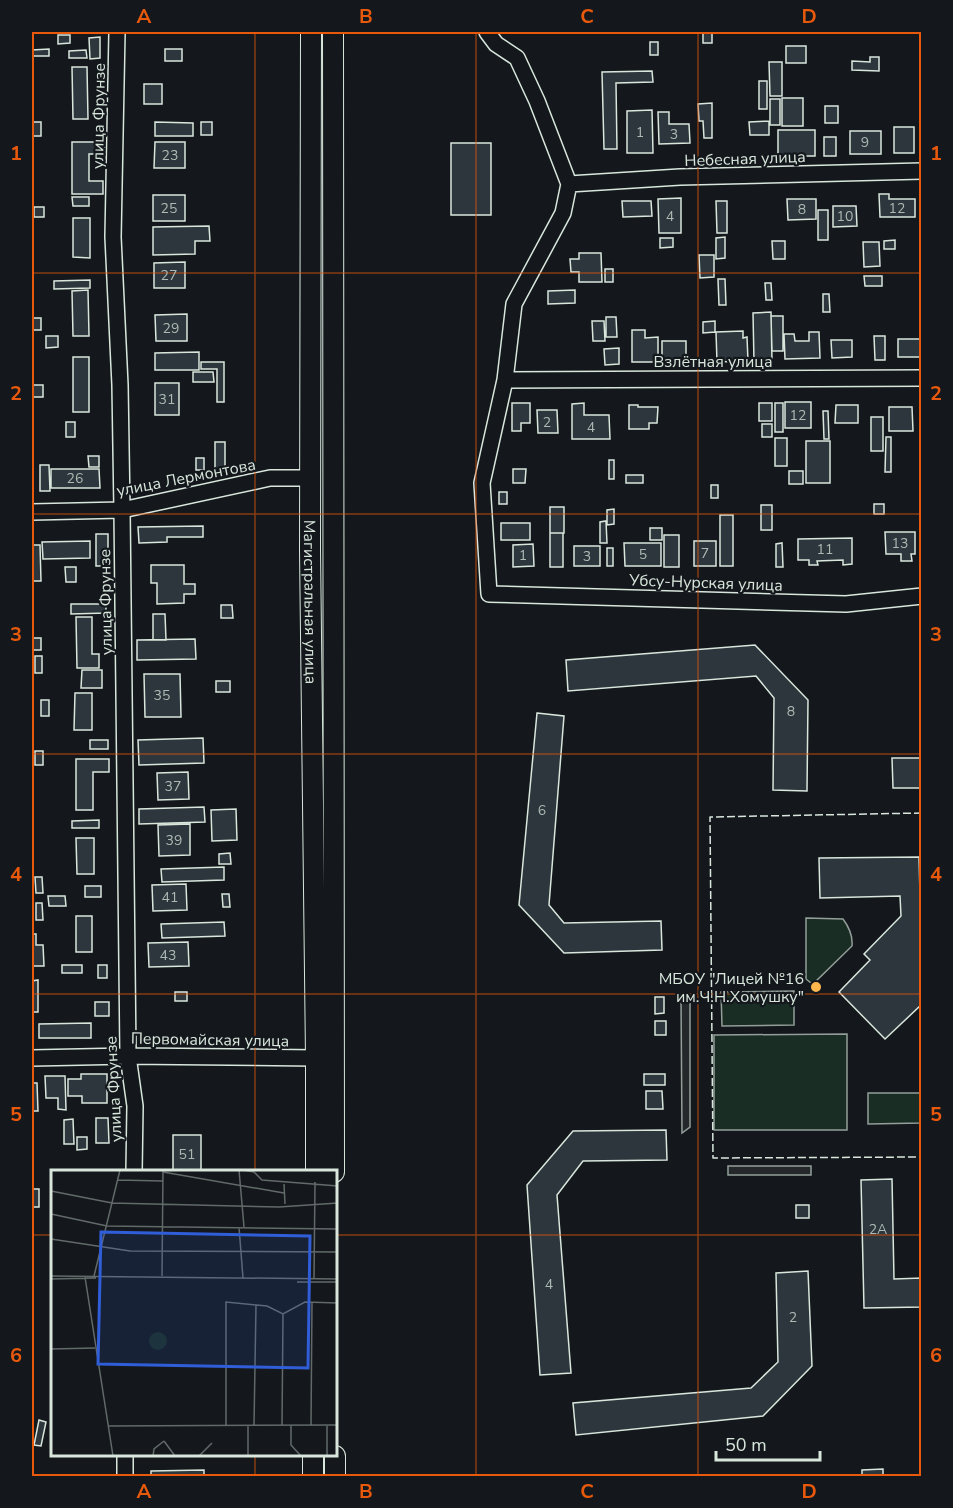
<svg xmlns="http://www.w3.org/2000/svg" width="953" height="1508" font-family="'Nunito Sans',sans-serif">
<rect width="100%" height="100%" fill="#14181c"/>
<path fill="#1a2d24" stroke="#939e99" stroke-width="1.5" d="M806 918 843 919C849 927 853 935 852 946L815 982 811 983 806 979Z
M794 991V1025L722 1026 721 992Z
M847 1034V1130H714V1035Z
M868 1093H921V1123L868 1124Z"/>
<path fill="#24282b" stroke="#939e99" stroke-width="1.5" d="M681 997 690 1002V1127L682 1133Z
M728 1166H811V1175H728Z"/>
<path fill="#2c363c" stroke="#d8e6dc" stroke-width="1.5" d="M699 32H712V43H703V32Z
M58 35H70V43L58 44Z
M100 37V58L90 59 89 38Z
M650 42H658V55H650Z
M786 46H806V63H786Z
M49 49V56H32V50Z
M165 49H182V61H165Z
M86 50 87 58H69V51Z
M870 57H879V71L852 70V61L870 62Z
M769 62H782V96H770Z
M72 67H87L88 119H73Z
M652 71 653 82 616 83 617 149H604L602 72Z
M759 81H767V109H759Z
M144 84H162V104H144Z
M782 98H803V126H782Z
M770 99H780V125H770Z
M712 103V138H704L703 121H699L698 104Z
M825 106H838V123H825Z
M652 110 653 153H627V111Z
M658 112H669V124H689L690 143 659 144Z
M769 121V135H750L749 122Z
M32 122H41V136H33Z
M155 122 193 123V136H155Z
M201 122H212V135H201Z
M894 127H914V153H894Z
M778 130H815V156H778Z
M850 131H881V154H850Z
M824 137H836V156H824Z
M72 142H104V154H89V181H103V194H72Z
M155 142H185V168H154Z
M451 143H491V215H451Z
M879 194H889V199H915V217H880Z
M153 195H185V221H153Z
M72 197H89V206H73Z
M681 198V233H659L658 199Z
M787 199H816V219L788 220Z
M622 201H651L652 216 623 217Z
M716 201H727V233H717Z
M833 206H856L857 226 833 227Z
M34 207H44V217H34Z
M818 210H828V240H818Z
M73 218H90V258L73 257Z
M209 226 210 241H195V254L153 255V227Z
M725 237V258L716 259V238Z
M660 238H673V247L660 248Z
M895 240V249H884V241Z
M772 241H785V259H773Z
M863 242H879L880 266 864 267Z
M579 253H601L602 282H579V272H571L570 259H579Z
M699 255H714V277L700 278Z
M185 262V288H154V263Z
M605 269H613V282H605Z
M864 276H882V286H865Z
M718 279H725L726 305H719Z
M90 280V288L54 289V281Z
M765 283H771L772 300H766Z
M88 290 89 336H73L72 291Z
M575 290V303L548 304V291Z
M823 294H829L830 312H823Z
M771 312 772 362H754L753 313Z
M187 314V341H156L155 315Z
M771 316H783V351H772Z
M606 317H616L617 337H606Z
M33 318H41V330H33Z
M592 321H604L605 341H593Z
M715 321V332L703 333V322Z
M632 330H645V338L658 337V362H632Z
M743 331V338L747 337 748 361 717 362 716 332Z
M809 332H819L820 358 785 359 784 334H794L795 341H809Z
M46 336H58V347L46 348Z
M874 336H885V360H875Z
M898 339H922V357H898Z
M831 340H852V357L832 358Z
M662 341H686V362H662Z
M619 348V364L605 365 604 349Z
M199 352V370H155V353Z
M73 357H89V412H73Z
M201 362H224V402H217V369H201Z
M193 372H213L214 382H193Z
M155 383H179V415H155Z
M33 385H43V397H33Z
M785 402H811V428H785Z
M512 403H530V423H521V431H512Z
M584 403V415H609L610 439H572V404Z
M759 403H772V421H759Z
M775 403H783V432H775Z
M629 405H638V407H658L657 423H649V429H629Z
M836 405H858V423H835Z
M889 407H912L913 431H889Z
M537 410H557L558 433H538Z
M823 411H828L829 439H824Z
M871 417H883V451H871Z
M66 422H75V437H66Z
M762 424H772V437H762Z
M886 437H891V472H885Z
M775 438H787V466H775Z
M806 441H830V483H806Z
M215 442H225V471H215Z
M88 456H99V467H89Z
M196 458H204V470H196Z
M609 460H614V479H609Z
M40 465H49L50 491H40Z
M51 469H99L100 488H51Z
M513 469H526L525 483H513Z
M789 471H803V484H789Z
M626 475H643V483H626Z
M711 485H718V498H711Z
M499 492H507V504H499Z
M874 504H884V514H874Z
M761 505H772V530H761Z
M550 507H564V533H550Z
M614 509V524L607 525V510Z
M720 515H733V566H720Z
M606 521 607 543H600V522Z
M501 523H530V540H501Z
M203 526V537H167V542L139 543 138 527Z
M650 528H662V540H650Z
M885 532H915V554H911L912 561H901V554H886Z
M550 533H563V567H550Z
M96 534H108V566H96Z
M664 535H679V567H664Z
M852 538V564L843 565V560L817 561 818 565H809V560H798V539Z
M90 541V558L43 559 42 542Z
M694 541H716V566H694Z
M624 543H661V566H625Z
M782 543 783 567H776V544Z
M533 544 534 566 513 567V545Z
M33 545H40L41 581H33V587L32 588Z
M574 546H600V566H574Z
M607 548H613V566H607Z
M151 565H184V584H195V594H184V603L157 604V583H151Z
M65 567H76V582H66Z
M71 604H106V613L71 614Z
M221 605H232L233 618H221Z
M153 614H165L166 640H153Z
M76 617H92V654H99V668H77Z
M32 638H41V650H32Z
M195 639 196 659 137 660V640Z
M755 645 808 700 807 791 773 790 774 698 756 676 568 691 566 660Z
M35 656H42V673H35Z
M82 670H102V688H81Z
M144 674H180L181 717H145Z
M216 681H230V692H216Z
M75 693H92V730H74Z
M41 700H49V716H41Z
M537 713 564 716 549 905 564 923 661 921 662 950 564 953 519 905Z
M203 738 204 763 139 765 138 740Z
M90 740H108V749H90Z
M35 751H43V765H35Z
M892 758H922V788H893Z
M76 759H109V772H93V810H76Z
M188 772 189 799 158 800 157 773Z
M204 807 205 822 139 824V809Z
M236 809 237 840 212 841 211 810Z
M99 820V828H72V821Z
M190 824V855L159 856 158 825Z
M76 838H94V874H77Z
M230 853 231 864H219V854Z
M919 857 920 894 922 895V1007L920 1006 885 1039 839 992 870 960 864 954 901 916 900 896 820 898 819 858Z
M224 867V880L162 882 161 869Z
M35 877H42L43 893H36Z
M186 884 187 910 153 911 152 885Z
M85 886H101V897H85Z
M222 894H229L230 907H223Z
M48 896H65L66 906H49Z
M36 903H42L43 920H36Z
M76 916H92V952H76Z
M224 922 225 936 162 938 161 924Z
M32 934H36V945H43L44 966H32Z
M188 942 189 966 149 967 148 943Z
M62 965H82V973H62Z
M98 965H107V978H98Z
M38 980V1012H32V981Z
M175 992H187V1001H175Z
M655 997H664V1013L655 1014Z
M95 1002H109V1016H95Z
M655 1021H666V1035H655Z
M91 1023V1038H39V1024Z
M81 1074H107V1103H82V1096H68V1079H81Z
M644 1074H665V1085H644Z
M45 1076H65L66 1110 58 1109V1098H46Z
M32 1083H37L38 1111H32Z
M646 1091H662L663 1109H646Z
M96 1118H108L109 1143H96Z
M73 1119 74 1144H64V1120Z
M666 1130 667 1160 583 1161 557 1195 571 1373 540 1375 527 1185 573 1131Z
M173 1135H201V1172H173Z
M77 1137H87V1149L77 1150Z
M892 1179 894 1279 922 1278V1307L864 1308 861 1180Z
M32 1189H39V1207H32Z
M796 1205H809V1218H796Z
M808 1271 812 1366 763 1416 576 1435 573 1403 751 1388 778 1362 776 1273Z
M39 1420 46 1422 41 1446 34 1445Z
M883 1469V1476H862V1470Z
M204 1470V1476H151V1471Z"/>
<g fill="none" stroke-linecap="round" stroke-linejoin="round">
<g stroke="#d8e6dc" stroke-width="18">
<path id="minor" d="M117 32 113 237 120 385 122 510 128 1056 135 1106 134 1172
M487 32 496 44 517 58 537 101 569 184 563 213 514 304 505 380 482 483 489 594 846 604 922 596
M569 184 680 177 922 171
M505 380 922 378
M32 512 122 510 270 478H311
M32 1058 128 1056 316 1058
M125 1476V1456"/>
</g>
<g stroke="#d8e6dc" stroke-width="22">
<g id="major">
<path id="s1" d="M311 32 310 550 316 1058V1172"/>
<path d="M333 32 334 1172"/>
<path d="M335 1456V1476"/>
<path d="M313 1476V1456"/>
</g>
</g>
<use href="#minor" stroke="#14181c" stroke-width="15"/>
<use href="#major" stroke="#14181c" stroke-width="20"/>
<path stroke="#d8e6dc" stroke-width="1.5" stroke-dasharray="8 3" stroke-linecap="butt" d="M922 813 710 817 713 1158 922 1157"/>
</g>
<path fill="none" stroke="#e8590c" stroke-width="1.5" stroke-opacity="0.55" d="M255 32V1172M476 32V1476M698 32V1476M32 273H922M32 514H922M32 754H922M32 994H922M32 1235H52M336 1235H922M255 1456V1476"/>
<circle fill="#ffb74d" stroke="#14181c" stroke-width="2" cx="816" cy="987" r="6"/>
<g text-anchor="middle" stroke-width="4.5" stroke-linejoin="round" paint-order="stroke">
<g font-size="14" fill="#adbab4">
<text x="640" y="137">1</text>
<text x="674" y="139">3</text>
<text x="865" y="147">9</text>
<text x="170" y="160">23</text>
<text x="169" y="213">25</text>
<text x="897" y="213">12</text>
<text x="802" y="214">8</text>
<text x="670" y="221">4</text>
<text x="845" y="221">10</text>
<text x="169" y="280">27</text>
<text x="171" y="333">29</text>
<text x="167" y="404">31</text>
<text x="798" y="420">12</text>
<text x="547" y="427">2</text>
<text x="591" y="432">4</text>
<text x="75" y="483">26</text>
<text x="900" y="548">13</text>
<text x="825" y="554">11</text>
<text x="705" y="558">7</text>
<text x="643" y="559">5</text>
<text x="523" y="560">1</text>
<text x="587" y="561">3</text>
<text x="162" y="700">35</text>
<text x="791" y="716">8</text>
<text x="173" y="791">37</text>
<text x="542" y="815">6</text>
<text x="174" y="845">39</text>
<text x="170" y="902">41</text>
<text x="168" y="960">43</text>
<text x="187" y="1159">51</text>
<text x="878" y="1234">2А</text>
<text x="549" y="1289">4</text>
<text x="793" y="1322">2</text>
</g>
<g font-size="16" fill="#d8e6dc" stroke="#14181c">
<text transform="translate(98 116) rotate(-89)" y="6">улица Фрунзе</text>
<text transform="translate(745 158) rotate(-2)" y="6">Небесная улица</text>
<text x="713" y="367">Взлётная улица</text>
<text transform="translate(186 477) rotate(-11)" y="6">улица Лермонтова</text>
<text transform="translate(706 582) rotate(2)" y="6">Убсу-Нурская улица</text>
<text transform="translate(105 602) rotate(-91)" y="6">улица Фрунзе</text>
<text dy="6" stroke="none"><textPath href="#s1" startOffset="570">Магистральная улица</textPath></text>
<text transform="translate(210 1039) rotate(1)" y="6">Первомайская улица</text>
<text transform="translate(113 1089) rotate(-93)" y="6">улица Фрунзе</text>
</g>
<g font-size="16" fill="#d8e6dc" stroke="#14181c" text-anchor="end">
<text x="804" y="984">МБОУ "Лицей №16<tspan x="804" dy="18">им.Ч.Н.Хомушку"</tspan></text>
</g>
</g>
<g transform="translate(51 1170)">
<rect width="286" height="286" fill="#14181c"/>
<path d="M98 171a9 9 0 1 1 18 0a9 9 0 1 1-18 0Z" fill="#1a2d24"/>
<path fill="none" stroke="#626a69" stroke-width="1.5" d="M188 0 193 57M192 0 203 2 211 10 287 16M112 2 233 23M67 10 112 11M233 14 234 34M0 21 61 33 228 37 287 33M0 44 56 56 287 59M188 57 192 108M0 69 79 81 287 82M0 106 287 109M43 106 69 0M111 106 112 0M34 107 62 286M0 109 45 108M263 109 264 12M246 112H287M0 179 44 178M203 255 205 135M231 255 232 144M240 255V275L250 286M260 255 261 132M276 255V286M57 256 287 255M175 256V132L216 136 232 144 254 132 287 133M113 271 124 286M102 286 103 279 113 271M148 286 161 273M197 286V256"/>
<path fill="#305dd8" fill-opacity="0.15" stroke="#305dd8" stroke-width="3" d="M50 62 259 66 257 198 47 194Z"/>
<rect width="286" height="286" fill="none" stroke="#d8e6dc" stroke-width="3"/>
</g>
<rect width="953" height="1508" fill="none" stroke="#14181c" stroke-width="66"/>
<path d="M716 1451v9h104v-9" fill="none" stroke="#d8e6dc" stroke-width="3"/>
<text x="725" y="1451" font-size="18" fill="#d8e6dc" stroke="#14181c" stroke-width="4.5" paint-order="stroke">50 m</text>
<rect x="33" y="33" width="887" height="1442" fill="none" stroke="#e8590c" stroke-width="2"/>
<g font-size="20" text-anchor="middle" font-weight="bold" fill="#e8590c">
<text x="144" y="23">A</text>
<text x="366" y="23">B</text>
<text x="587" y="23">C</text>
<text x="809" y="23">D</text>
<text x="16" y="160">1</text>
<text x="936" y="160">1</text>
<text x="16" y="400">2</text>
<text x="936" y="400">2</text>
<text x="16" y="641">3</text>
<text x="936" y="641">3</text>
<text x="16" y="881">4</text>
<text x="936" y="881">4</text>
<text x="16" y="1121">5</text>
<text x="936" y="1121">5</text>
<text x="16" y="1362">6</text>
<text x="936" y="1362">6</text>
<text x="144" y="1498">A</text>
<text x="366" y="1498">B</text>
<text x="587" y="1498">C</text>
<text x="809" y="1498">D</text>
</g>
</svg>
